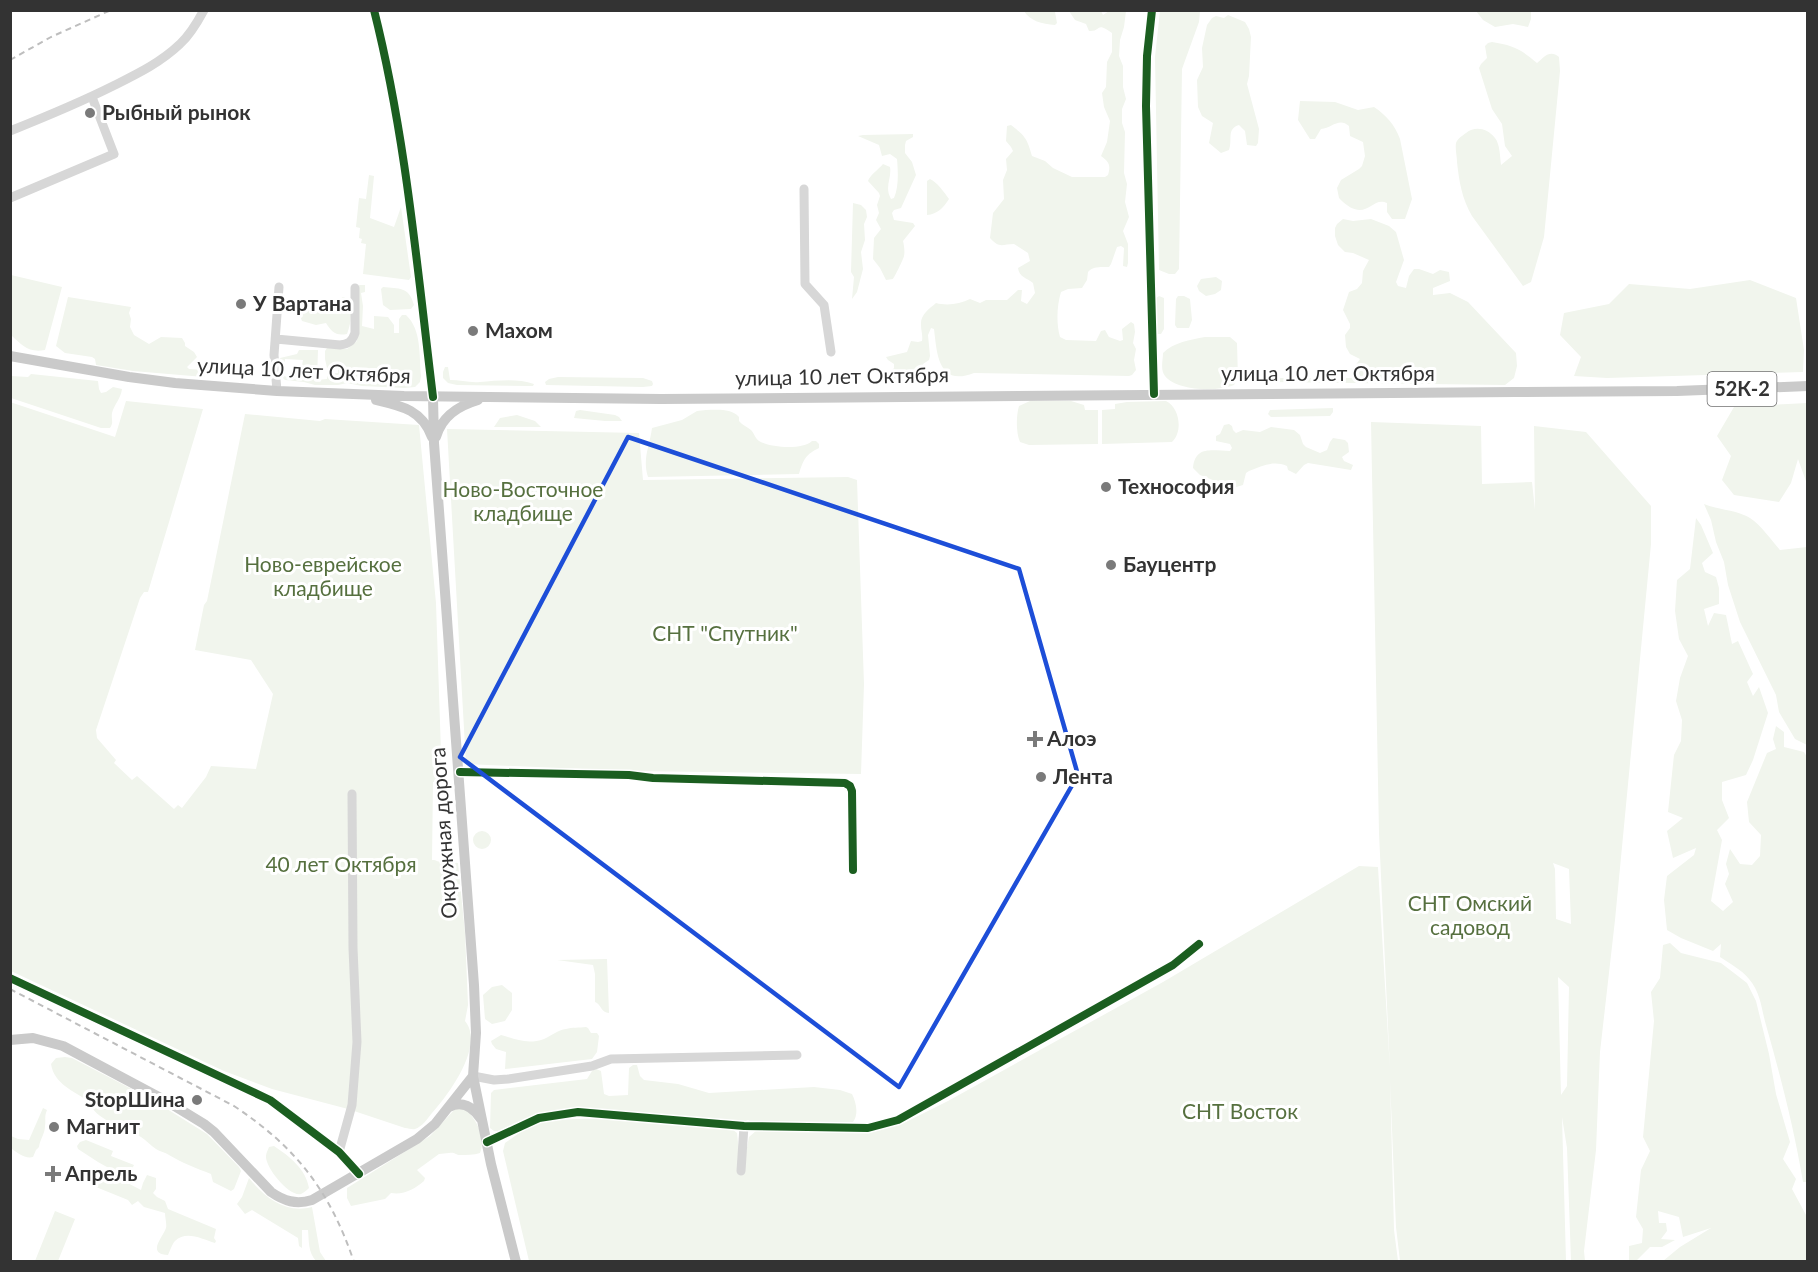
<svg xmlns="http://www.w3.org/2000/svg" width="1818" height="1272" font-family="Lato,sans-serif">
<rect width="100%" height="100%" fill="#fff"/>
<path fill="#f1f5ed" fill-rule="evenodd" d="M1024 11H1051L1055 12 1057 23 1055 25C1042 24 1030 21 1024 11Z
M1069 11H1101L1103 15 1109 11H1126L1124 27 1120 40 1119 56 1123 66V87L1126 99 1122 109V123L1125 132 1124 173 1127 184 1125 202 1129 217 1123 231 1128 244V263L1127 267 1123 266 1124 248 1121 246 1117 247 1111 264 1109 267C1101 267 1093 266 1088 272L1087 280 1082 288 1068 289 1061 292C1057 305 1056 323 1060 337L1066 340 1096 341 1101 331 1105 330 1109 337 1120 341 1123 340 1122 329 1131 322 1134 324 1135 332 1133 343 1136 349 1134 360 1136 370 1132 375 1129 376 974 373C938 387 937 354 934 329L931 328 928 335 930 356 929 360 923 364 922 378 919 380 906 374 892 381 889 380 887 377 894 368V364L888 360 886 357 907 352 911 341 918 342 922 341C923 335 921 331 921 325 920 315 929 309 936 303 947 306 960 304 970 299L980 303 986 300H1007L1018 290H1022L1021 301 1027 304 1035 293 1033 283C1027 278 1019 277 1018 268L1030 261 1028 253 1014 244C1002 244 1000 249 990 238L993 213 1004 199 1003 180 1007 170 1006 159 1013 151 1011 147 1006 141 1007 126 1011 125C1025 136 1027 138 1032 156L1045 161 1053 168 1072 177H1105L1108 175C1111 165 1109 162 1101 156L1107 142 1110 121 1104 107 1102 93 1106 87 1107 62 1112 52V33C1095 21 1102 32 1089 31L1086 24 1075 20Z
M1160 11H1200L1199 22 1182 69 1179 269 1175 274H1169L1159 270 1155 57Z
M1476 11H1531V19L1528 27 1513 24 1495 27 1483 20Z
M1228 15 1245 22 1249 29 1251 37 1249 76 1247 84 1259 129 1258 143 1256 146 1247 145 1245 131 1239 125C1226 129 1233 140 1229 150L1221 153 1209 143 1213 123 1202 116 1198 107 1197 80 1203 67 1202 48 1207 25 1212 18 1216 16 1224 18Z
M1492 42C1513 45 1522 50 1537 63 1544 57 1550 49 1559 57L1560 71 1544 237 1531 282 1523 286 1472 216C1462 199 1459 181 1457 162 1457 156 1455 149 1456 143 1458 138 1462 136 1466 133 1475 126 1487 128 1495 138 1500 144 1500 157 1501 165L1512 156 1505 146 1502 124 1492 109 1479 68 1481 64 1487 58 1485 46 1488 43Z
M1300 101 1335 102 1358 110 1374 107C1386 115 1395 125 1400 139L1412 199 1405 219H1392L1387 212V203C1371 195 1366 226 1339 198L1337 188 1341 180 1359 169 1362 166 1365 156 1363 142 1350 136 1349 126C1339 117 1332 128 1321 129L1315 139H1310L1298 120Z
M913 134V137L906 141 905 145V153L912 162 916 175 901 208 894 210 892 213 894 220 913 223 915 226 903 241C904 245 905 252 904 256 904 258 894 278 893 279L886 280 880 268 873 259 874 238 881 229 876 220 879 213 877 205 880 196 879 193 868 181C870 175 878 170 883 164L890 167C892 178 884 187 891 199L894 198C899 187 898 171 897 159L890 154 882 156 879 145 858 136 863 135Z
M369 175 374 176 370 218 394 227 401 207 411 277 409 280 363 274 366 244 361 243 362 239 359 238 360 228 356 227 359 198 366 199Z
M930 179C937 182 944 192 949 199 943 208 938 214 927 215V181Z
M853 203 861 205 866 210 867 217 864 224 865 240 861 252 863 269 857 292 852 299 854 277 851 272Z
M1343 219 1353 221 1371 219 1389 226 1396 232 1404 260 1396 282 1398 286 1406 288 1409 276 1414 269H1419L1433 274 1440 270 1449 272 1450 281 1433 288V295L1450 293 1468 302 1516 353 1517 366 1514 378 1505 385 1266 382V378H1359L1360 375 1355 370V366L1360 359 1350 354 1346 347 1345 335 1350 328V324L1343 310 1349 292 1357 289 1362 283 1363 271 1369 260 1353 253 1345 252 1338 245 1335 236V228L1337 224Z
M11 275 62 287 45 350C28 353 22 345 11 335Z
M1216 277 1222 281 1221 290 1215 294 1206 296 1199 291 1197 286 1201 279Z
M1750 280 1796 298 1804 350 1803 372 1607 378 1574 376 1581 357 1560 335 1564 313 1609 304 1629 284 1690 289Z
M359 285H365V292L361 293 363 306 362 326 374 329V316L388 317 394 325V333H399V319L402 315H406C422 330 419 356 421 376L420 382 415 387 404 388 362 386 347 383 338 385H315L304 382 285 380 281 376 283 375C289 379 294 380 300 376L303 360 285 359V368L279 365 280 358 297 354 299 350H318L317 380 327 379V373H338V368H327L325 359V351L327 348 347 349 357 341Z
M383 287C399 289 409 286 414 305L411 309 390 310 383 305 381 289Z
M1159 296 1164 298V329L1161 334H1157L1155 331V299Z
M1178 296H1184L1190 299 1192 320 1189 328H1177L1175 325 1176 299Z
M68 297 131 307 129 313 131 319 130 327 134 335 149 344 161 337 182 338 185 343V346L194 352 197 357 187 367 189 369 205 370 207 372 204 377 133 371 96 365 95 359 92 357 65 353 56 346Z
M344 297 348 299C353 309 351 324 347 334 335 336 332 332 326 323L316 325 302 321 298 311 289 306 288 301 328 302Z
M1205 337H1230L1237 343 1238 379 1234 385C1217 392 1177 391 1165 376 1160 370 1163 360 1163 353 1174 342 1190 340 1205 337Z
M445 367H448L450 380C460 380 470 383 480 382 496 381 517 378 534 384L533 386H529L457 385 448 383 443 378V372Z
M31 374 98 381 99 389 101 393 106 392 113 387 122 389C121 398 114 405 112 413 111 420 114 422 110 428H101L11 398V376L28 377Z
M558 377 643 378 652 381 653 384 652 386 643 387 546 385 545 382 549 379Z
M126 401 203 409 148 592H144L140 598 96 730 97 738 116 760 114 763 132 780 137 776 174 809 178 805 182 808 206 777 211 766 256 769 273 694 251 660 195 650 204 605 207 601 245 414 320 421 325 419 419 425 436 603 442 782H433L432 860C437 860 438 862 443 863 448 865 452 861 458 863L465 933 468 1005 465 1021C485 1045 449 1094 432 1113 428 1118 422 1127 415 1129 412 1130 409 1128 405 1128L348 1109 272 1089 224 1071 11 971 10 402 115 437Z
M1030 401H1071L1084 405 1085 410H1098V444L1029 445 1020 442C1016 433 1016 416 1019 406Z
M1166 401C1180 408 1183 432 1172 442L1102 444V410L1115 409V404L1127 402Z
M1807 403V484L1798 459 1791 483 1779 502 1734 495 1722 480 1731 456 1717 436 1734 407Z
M1333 408V412L1330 416 1271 417 1268 414 1270 410Z
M580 410 615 415 619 417 622 421H605L574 418 576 411Z
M706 410C717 410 731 408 739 417V421C742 425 746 426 751 430 754 433 755 438 759 441 771 448 803 450 812 441H816L819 444V448C806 454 803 460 799 474L648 477C642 459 650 445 652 428L682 420 697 411Z
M517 415 535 421 541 427H494L500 418Z
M1371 422 1481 426 1482 484 1532 482 1535 510 1534 426 1586 432 1651 506V544L1615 920 1600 1052 1596 1150 1584 1251 1585 1261H1571L1567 1148 1562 1117 1566 1261H1400L1396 1227 1390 1080 1394 1230 1398 1261H529L503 1151 505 1143 529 1126 548 1120 608 1118 732 1129 737 1133 739 1152 746 1153 749 1137 757 1130H869L902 1124 948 1101 1163 982 1359 866 1378 867 1390 1070 1379 833ZM1553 863 1569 869 1571 924 1556 919 1555 869ZM1558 977 1569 987 1567 1086 1561 1095Z
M1229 424 1232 426 1233 430 1236 433 1243 430 1260 432 1271 427 1294 430 1300 435 1303 444 1306 447 1320 453 1327 450 1330 442 1333 438 1345 440 1348 443 1349 452 1342 457 1344 461 1353 465 1351 470 1308 463 1304 465 1296 474 1288 470 1287 466C1273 460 1262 466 1249 471L1246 473 1243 485 1233 488 1200 475 1193 468C1195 445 1213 451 1230 451L1232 448 1230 444 1216 441V436L1220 434 1224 425Z
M447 429 639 433 643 480 848 477 857 480 864 684 861 774 629 771 466 764Z
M1704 504C1719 510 1737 510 1750 518 1761 525 1771 540 1780 550L1807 547 1808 725 1806 731 1807 732V745L1795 739 1779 712 1776 695 1740 622 1728 585 1724 562 1716 542 1711 520Z
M1696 518 1701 525 1713 553 1702 563 1705 572 1716 577 1719 588V604L1704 609 1708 626 1714 613 1726 615 1732 644 1738 641 1753 674 1747 682 1753 696 1759 687 1768 713 1753 760 1746 775 1722 782V800L1729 818 1717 830 1722 840 1711 901 1723 911 1733 902 1725 884 1729 874 1726 864 1730 849 1740 864 1752 865 1760 856 1761 835 1749 822 1747 802 1767 753 1776 749 1773 739 1776 726 1784 732V747L1804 752 1807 757V1182H1803C1794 1128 1781 1078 1766 1025 1761 1008 1761 993 1749 979 1742 970 1729 963 1720 957L1721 944 1713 951 1681 938 1667 930 1664 900 1667 876 1694 855 1696 848 1673 858 1667 831 1683 818 1668 812 1674 755 1681 741 1682 720 1676 701 1680 678 1688 656 1679 639 1675 611 1677 580 1690 569Z
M473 840a9 9 0 1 1 18 0a9 9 0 1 1-18 0Z
M1670 943 1681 953 1721 963 1747 983 1756 1001 1769 1054 1776 1094 1790 1142 1783 1159 1796 1179 1792 1189 1806 1215 1807 1261H1663L1680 1247 1711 1228 1683 1237 1679 1217 1658 1211 1659 1223H1666L1667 1231 1661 1239 1675 1240 1662 1247H1650L1636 1261H1629V1246L1642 1243 1643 1229 1636 1217 1641 1170 1650 1151 1643 1137 1654 1021 1651 992 1660 978 1663 945Z
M607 959 609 1013C601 1013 601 1004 595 1002V974L593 965 557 960Z
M502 985 512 993V1010L505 1021 492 1024 485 1019 483 995 492 987Z
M586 1027 588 1028 591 1033H597L599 1036 597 1052 592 1059 505 1069 506 1052 496 1049 492 1044 491 1041 501 1035C516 1039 527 1045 544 1039 551 1036 558 1030 566 1029 572 1027 579 1028 586 1027Z
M65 1057 72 1058 151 1099 207 1134 239 1167 241 1171 234 1189 231 1191 213 1182 211 1174C196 1168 182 1163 169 1155 165 1152 160 1152 156 1149 151 1146 146 1140 141 1137 125 1128 95 1120 88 1101 74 1091 54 1084 51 1064L56 1058Z
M633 1065H637L640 1076 644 1080 678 1084 709 1093 814 1087 840 1090 852 1094C856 1102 859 1114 853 1122L765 1124 752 1122 748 1120 736 1125 547 1113 528 1118 502 1131H494L490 1128 491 1093 494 1090 587 1079 592 1071 596 1069 601 1071 604 1094 609 1096 628 1095 629 1068Z
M43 1108 47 1110C44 1117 46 1120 45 1126 45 1134 40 1139 39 1147L36 1150 33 1157C25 1159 17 1153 11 1148V1136L18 1139 29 1140Z
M455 1109H466C477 1121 486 1137 480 1153 474 1155 466 1155 459 1155 454 1154 455 1152 449 1153 446 1153 442 1154 439 1154L417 1170 425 1178 424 1181C415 1189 404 1195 391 1193L385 1199 351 1206 347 1198V1188L430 1136Z
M86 1140 113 1151 111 1156 134 1165 132 1169 134 1177 130 1180 98 1162 78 1149 77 1146 80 1142Z
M274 1146C289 1156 306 1169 309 1188 307 1190 303 1193 301 1194 289 1197 265 1167 266 1156 266 1153 268 1150 269 1147Z
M97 1167 141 1190 143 1183 147 1175 156 1178V1189L153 1193 157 1197 165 1201 168 1209 216 1229 214 1238 216 1241 215 1243C202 1239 186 1230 175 1241 172 1244 170 1251 168 1255 146 1254 163 1237 166 1228 167 1224 165 1218 165 1213L144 1207 138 1201 132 1205 128 1200 91 1185Z
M249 1178C265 1198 286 1214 312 1207L320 1252 326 1261H316C308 1252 309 1241 308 1230H302V1248L299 1246 298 1238 252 1210 245 1214 237 1204 242 1197Z
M55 1211 75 1219 58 1261H35Z"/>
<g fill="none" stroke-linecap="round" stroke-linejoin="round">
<path stroke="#d7d7d7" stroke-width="9" d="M374 10C406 137 417 267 433 397
M1152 10 1147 56 1146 106 1154 394
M10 131C45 117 79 103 113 86 137 74 160 63 180 44 190 35 197 23 204 10
M804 189 805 284 824 305 831 352
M10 198 114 154 92 97
M276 339 340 345C348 344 352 342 355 333V288
M277 391 274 355 279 287
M460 772 629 775 653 778 845 783 850 786 852 791 853 870
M10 978 270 1100 339 1152 359 1174
M473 1076 494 1080 508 1079 592 1066 611 1059 797 1055
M487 1142 539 1118 578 1112 744 1126 868 1128 898 1120 1173 965 1199 944
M339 1152 352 1105 357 1042 353 948 352 794
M741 1171 744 1126"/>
<path stroke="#cacaca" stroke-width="10" d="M10 356 129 377 175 383 277 391 404 396 661 399 1515 392 1677 391 1808 386
M433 397 434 443 474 985 476 1033 473 1076 491 1164 516 1262
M376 400C402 406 422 410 432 437
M436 437C442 416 458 406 478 400
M10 1040 33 1038 63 1046 168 1102 204 1124 214 1132 271 1192C284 1201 296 1205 312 1200L417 1139 435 1124 473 1076
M449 1107C462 1100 473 1107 481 1119"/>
<path stroke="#bebebe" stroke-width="2" stroke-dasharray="6 4.5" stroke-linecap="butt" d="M10 60 51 37 111 10
M10 989 234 1106C296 1147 330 1191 354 1262"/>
<g stroke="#fff" stroke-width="11">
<path id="cycleway" d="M374 10C406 137 417 267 433 397
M1152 10 1147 56 1146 106 1154 394
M460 772 629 775 653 778 845 783 850 786 852 791 853 870
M10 978 270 1100 339 1152 359 1174
M487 1142 539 1118 578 1112 744 1126 868 1128 898 1120 1173 965 1199 944"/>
</g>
<use href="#cycleway" stroke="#1b5e20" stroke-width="8"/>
</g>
<path fill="none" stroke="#1d4ed8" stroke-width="4.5" stroke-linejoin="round" d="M628 437 1019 569 1078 775 899 1087 460 757Z"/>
<g fill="#7a7a7a" stroke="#fff" stroke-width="2">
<circle cx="90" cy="113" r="6"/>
<circle cx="241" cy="304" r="6"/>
<circle cx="473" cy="331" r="6"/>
<circle cx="1106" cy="487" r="6"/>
<circle cx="1111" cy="565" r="6"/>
<path d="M1032 730h6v6h6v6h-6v6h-6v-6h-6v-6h6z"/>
<circle cx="1041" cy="777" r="6"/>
<circle cx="197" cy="1100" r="6"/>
<circle cx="54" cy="1127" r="6"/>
<path d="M50 1165h6v6h6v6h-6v6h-6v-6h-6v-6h6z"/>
</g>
<g text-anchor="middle" stroke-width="6" stroke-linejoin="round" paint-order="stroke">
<rect fill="#fff" stroke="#707070" stroke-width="1.5" x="1707.5" y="372" width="69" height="34" rx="4.5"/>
<g font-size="20" font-weight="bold" fill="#333">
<text x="1742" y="396">52К-2</text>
</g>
<g font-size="21" font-weight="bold" fill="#333" stroke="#fff" text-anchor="start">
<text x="102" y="120">Рыбный рынок</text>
<text x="253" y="311">У Вартана</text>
<text x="485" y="338">Махом</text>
<text x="1118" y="494">Технософия</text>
<text x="1123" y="572">Бауцентр</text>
<text x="1047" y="746">Алоэ</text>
<text x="1053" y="784">Лента</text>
<text x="185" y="1107" text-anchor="end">StopШина</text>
<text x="66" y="1134">Магнит</text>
<text x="65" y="1181">Апрель</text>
</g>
<g font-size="21" fill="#333" stroke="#fff">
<text transform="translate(304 371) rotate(3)" y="7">улица 10 лет Октября</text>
<text x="1328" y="381">улица 10 лет Октября</text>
<text transform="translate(842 377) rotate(-1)" y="7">улица 10 лет Октября</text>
<text transform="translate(444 833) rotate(-94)" y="7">Окружная дорога</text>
</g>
<g font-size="21" fill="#56703f" stroke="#fff">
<text x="523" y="497">Ново-Восточное<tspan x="523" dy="24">кладбище</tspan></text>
<text x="323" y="572">Ново-еврейское<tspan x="323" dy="24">кладбище</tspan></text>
<text x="725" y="641">СНТ "Спутник"</text>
<text x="341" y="872">40 лет Октября</text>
<text x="1470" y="911">СНТ Омский<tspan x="1470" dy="24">садовод</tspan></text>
<text x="1240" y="1119">СНТ Восток</text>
</g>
</g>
<rect width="1818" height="1272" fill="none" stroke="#333333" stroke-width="24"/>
</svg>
